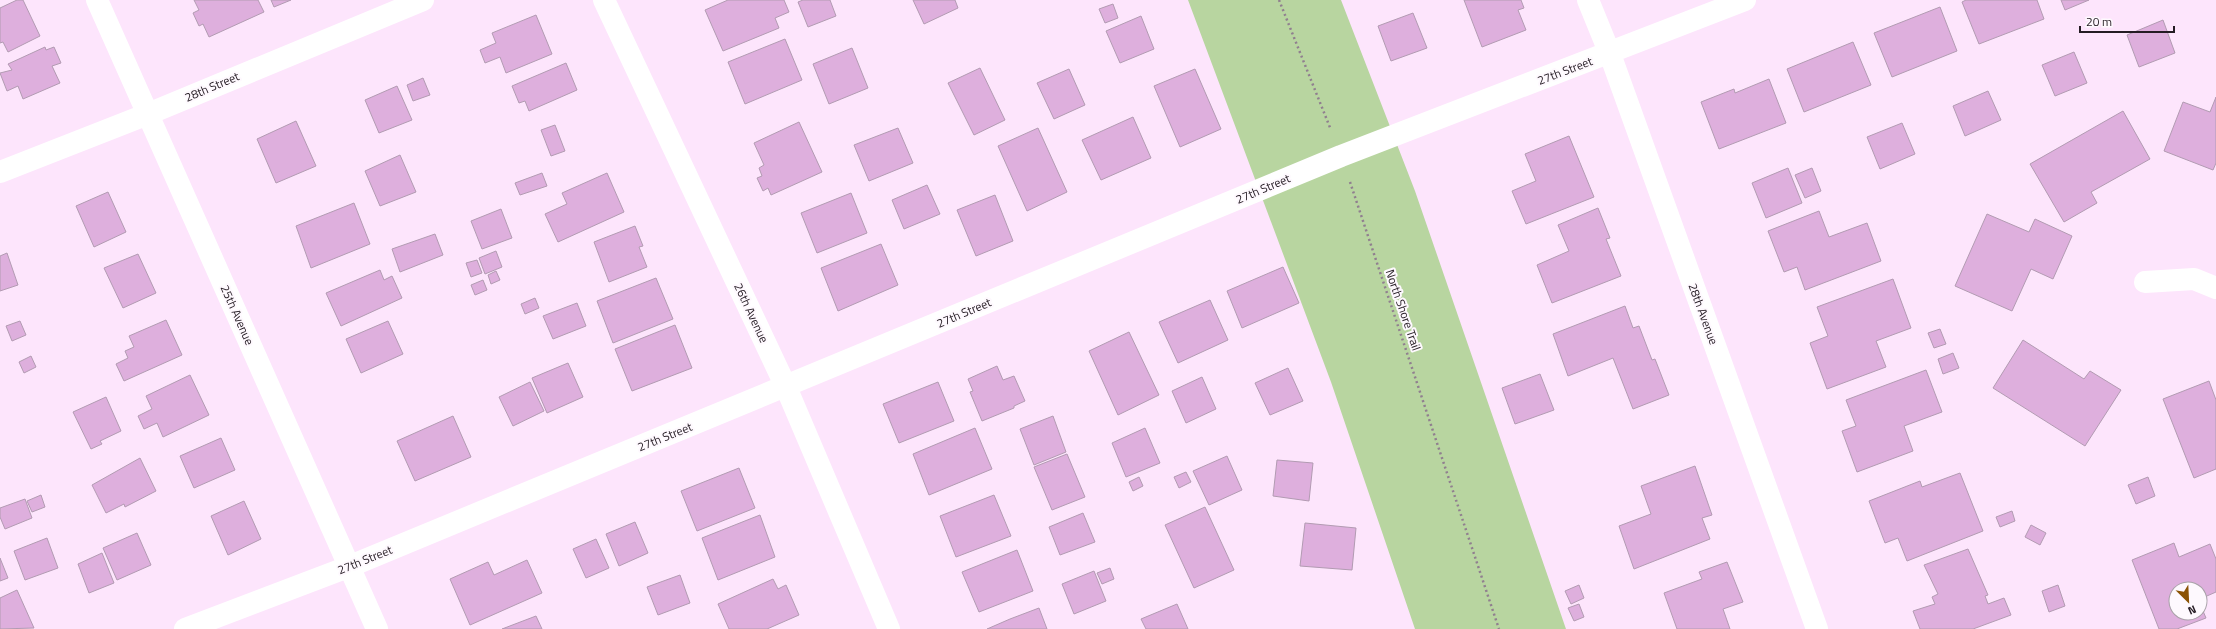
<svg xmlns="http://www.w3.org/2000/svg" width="2216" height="629" font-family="'Titillium Web',sans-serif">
<rect width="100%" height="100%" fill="#fde5fc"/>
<path fill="#b8d5a0" d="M1188 0H1341L1415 191 1566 629H1415L1331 382Z"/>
<path fill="#deafdd" stroke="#b29bb2" d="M17 0H23L40 36 8 52 3 42 0 43V8Z
M194 0H258L264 12 209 37 203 24 199 26 193 13 199 10Z
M271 0H291L274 7Z
M728 0H784L789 12 775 18 779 28 723 51 705 10Z
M803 0H830L836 16 808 27 798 2Z
M913 0H955L958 8 924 24Z
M1464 0H1521L1524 8 1518 10 1526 30 1482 47Z
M1966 0H2037L2044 19 1979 44 1962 2Z
M2061 0H2089L2065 10Z
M1113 4 1118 18 1105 23 1099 9Z
M1940 7 1957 51 1892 77 1874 33Z
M1413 13 1427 48 1391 61 1378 26Z
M536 15 552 54 506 73 500 57 485 63 480 50 496 43 492 33Z
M1141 16 1154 49 1120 63 1106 31Z
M2163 20 2175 53 2139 67 2127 35Z
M785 39 802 80 745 104 728 62Z
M1853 42 1871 85 1804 112 1787 69Z
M45 47 46 50 54 47 61 63 52 66 60 83 23 99 18 86 7 91 0 73 12 70 8 64Z
M852 48 868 88 829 104 813 64Z
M2074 52 2087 83 2055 96 2042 65Z
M566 63 577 90 529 111 525 101 519 103 512 86Z
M980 68 1005 120 974 135 948 83Z
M1069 69 1085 105 1054 119 1037 83Z
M1195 69 1221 129 1180 147 1154 86Z
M423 78 430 95 413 101 407 85Z
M1769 79 1786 123 1719 149 1701 102 1734 89 1735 93Z
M397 86 412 120 379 133 365 100Z
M1988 91 2001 120 1965 136 1953 106Z
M2216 97V163L2213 170 2164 151 2183 102 2210 112Z
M2123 111 2150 159 2091 192 2097 203 2064 222 2030 164Z
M1133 117 1151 158 1101 180 1082 140Z
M296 121 316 166 276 183 257 139Z
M799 122 822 172 771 195 768 188 763 191 757 178 762 176 759 168 764 165 754 143Z
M1902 123 1915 154 1880 169 1867 137Z
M555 125 565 151 551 156 541 130Z
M898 128 913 163 869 181 854 145Z
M1038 128 1067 192 1027 211 998 146Z
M1569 136 1594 197 1526 224 1512 191 1536 181 1525 154Z
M400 155 416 192 380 206 365 171Z
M1788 168 1802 203 1766 218 1752 183Z
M1812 168 1821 191 1805 198 1795 175Z
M542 173 547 186 520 195 515 183Z
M607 173 624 212 558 242 545 214 567 204 562 193Z
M927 185 940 214 904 229 892 200Z
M108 192 126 232 94 247 76 206Z
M851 193 867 233 817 253 801 213Z
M995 195 1013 241 976 256 957 210Z
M354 203 370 244 311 268 296 226Z
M1598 208 1610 238 1606 239 1621 276 1552 303 1537 265 1569 251 1558 225Z
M501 209 512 238 482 249 471 221Z
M1819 211 1829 237 1867 223 1881 261 1805 290 1797 267 1784 272 1768 231Z
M1987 214 2029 232 2035 219 2072 236 2053 279 2031 269 2012 311 1955 286Z
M635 226 643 246 639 247 647 267 609 282 594 242Z
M435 234 443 255 400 272 392 249Z
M881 244 898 285 838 311 821 268Z
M496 251 502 267 485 274 479 258Z
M7 253 18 285 0 291V256Z
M138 254 156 293 123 308 104 268Z
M477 260 482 273 471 277 466 263Z
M1283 267 1299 303 1242 328 1227 291Z
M380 270 384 280 392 276 402 298 341 326 326 293Z
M496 271 500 280 491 284 488 275Z
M656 278 673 319 613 343 597 301Z
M1893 279 1911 328 1876 341 1886 367 1827 389 1810 343 1828 336 1817 307Z
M483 280 487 290 475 295 471 285Z
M535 298 539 308 525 314 521 304Z
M1210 300 1228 340 1178 363 1159 322Z
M577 303 586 326 553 339 543 316Z
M1625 306 1633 328 1639 326 1652 360 1655 359 1669 395 1633 409 1613 358 1568 376 1553 334Z
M166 320 182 355 124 381 116 364 128 358 125 351 134 347 129 336Z
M20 321 26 335 12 341 6 326Z
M388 321 403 354 361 373 346 339Z
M675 325 692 368 632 391 615 349Z
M1940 329 1946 344 1934 348 1928 333Z
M1129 332 1159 395 1118 415 1089 351Z
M2023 340 2084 379 2090 371 2121 390 2085 446 1993 388Z
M1953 353 1959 368 1943 374 1938 359Z
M31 356 36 367 24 373 19 362Z
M568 363 583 397 547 413 532 378Z
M997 366 1003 380 1014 376 1025 401 1014 406V408L982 421 970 392 973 391 968 379Z
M1288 368 1303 401 1270 415 1255 383Z
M1926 370 1942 412 1904 426 1913 451 1857 472 1842 431 1856 426 1846 400Z
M1540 374 1554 410 1515 424 1502 388Z
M190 375 209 415 163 437 157 423 144 429 138 416 152 409 146 396Z
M1202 377 1216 409 1186 423 1172 391Z
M2209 381 2216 400V469L2194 478 2163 399Z
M530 382 544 411 513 426 499 397Z
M938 382 954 421 899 443 883 404Z
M106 397 121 431 100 441 102 444 91 449 73 412Z
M453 416 471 457 415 481 397 441Z
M1053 416 1066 452 1034 465 1020 429Z
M975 428 992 469 929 495 913 454Z
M1145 428 1160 463 1126 477 1112 443Z
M221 438 235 470 194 488 180 456Z
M1067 454 1085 497 1052 510 1034 467Z
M1227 456 1242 490 1209 505 1193 471Z
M140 458 156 491 125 507 124 504 106 513 92 485Z
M1277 460 1313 463 1309 501 1273 496Z
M1695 466 1712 515 1702 518 1710 539 1634 569 1619 526 1651 514 1641 486Z
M739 468 755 508 697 531 681 491Z
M1186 472 1191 482 1179 488 1174 477Z
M1960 473 1983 531 1907 561 1898 538 1885 543 1869 501 1920 481 1922 487Z
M1139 477 1143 486 1133 491 1129 482Z
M2148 477 2155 496 2136 504 2128 485Z
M41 495 45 507 32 512 27 501Z
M994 495 1011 536 956 557 940 516Z
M25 499 32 518 5 529 0 517V508Z
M244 501 261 539 228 555 211 516Z
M1205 507 1234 570 1194 588 1165 525Z
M2012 511 2015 521 2000 527 1996 517Z
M1083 513 1095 542 1060 555 1049 527Z
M760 515 775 557 718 580 702 538Z
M635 522 648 553 619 566 606 534Z
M1305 523 1356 528 1352 570 1300 566Z
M2031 525 2046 533 2040 545 2025 537Z
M137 533 151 565 117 580 103 548Z
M47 538 58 568 25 580 14 551Z
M596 539 609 568 586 578 573 549Z
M2174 543 2179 557 2210 544 2216 559V592L2200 599V589H2176V613H2200V604L2206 618 2177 629H2159L2132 560Z
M1968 549 1988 595 1985 596 1988 604 2004 598 2011 615 1973 629H1920L1913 611 1935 604 1932 597 1938 594 1924 565Z
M1017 550 1033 591 979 612 962 572Z
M102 553 114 583 89 593 78 564Z
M0 558 8 578 0 581Z
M527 560 542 593 470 625 450 579 488 562 494 575Z
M1727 562 1743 602 1723 609 1730 629H1677L1664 593 1702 579 1699 572Z
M1110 568 1114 579 1102 584 1097 573Z
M1094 571 1106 601 1074 614 1062 584Z
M680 575 690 603 658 615 647 587Z
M773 579 778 589 786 585 799 615 767 629H729L718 604Z
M1579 585 1584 598 1571 604 1565 591Z
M2058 585 2065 606 2049 612 2042 591Z
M17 590 34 628 0 629V598Z
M1177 604 1188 629H1146L1141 619Z
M1579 604 1584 617 1574 621 1568 608Z
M1039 608 1047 629H987L1010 619Z
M536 616 542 629H502Z"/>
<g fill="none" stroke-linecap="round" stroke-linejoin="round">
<path stroke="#907f8f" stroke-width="2.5" stroke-dasharray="2 3" stroke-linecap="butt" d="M1279 0 1331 130
M1350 182 1499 629"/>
<path stroke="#fff" stroke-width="22" d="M97 0 377 629
M604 0 786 387 889 629
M1588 0 1610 54 1817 629
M0 172 148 114 423 0
M2145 282 2194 279 2216 288
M185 629 348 567 1341 156 1745 0"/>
</g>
<g text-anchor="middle" stroke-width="4" stroke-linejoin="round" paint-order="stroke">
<g font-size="12" fill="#251c24" stroke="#fef9fe">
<text transform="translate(1565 71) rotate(-21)" y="4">27th Street</text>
<text transform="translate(212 87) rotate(-23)" y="4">28th Street</text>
<text transform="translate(1263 189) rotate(-23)" y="4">27th Street</text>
<text transform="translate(1403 310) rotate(71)" y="4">North Shore Trail</text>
<text transform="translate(751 313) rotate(65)" y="4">26th Avenue</text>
<text transform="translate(964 313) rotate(-23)" y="4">27th Street</text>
<text transform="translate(1703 314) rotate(70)" y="4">28th Avenue</text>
<text transform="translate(237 315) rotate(66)" y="4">25th Avenue</text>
<text transform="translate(665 437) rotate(-22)" y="4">27th Street</text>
<text transform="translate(365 560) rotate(-22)" y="4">27th Street</text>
</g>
</g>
<g transform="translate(2188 601) rotate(156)"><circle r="19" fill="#fef9fe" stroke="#a7a1a7"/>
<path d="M0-3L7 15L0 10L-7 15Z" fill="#8b5306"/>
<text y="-6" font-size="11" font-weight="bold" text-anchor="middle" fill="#251c24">N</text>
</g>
<path d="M2080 26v6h94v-6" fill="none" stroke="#251c24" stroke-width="2"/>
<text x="2086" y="26" font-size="12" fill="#251c24" stroke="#fef9fe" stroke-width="3" paint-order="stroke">20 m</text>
</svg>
